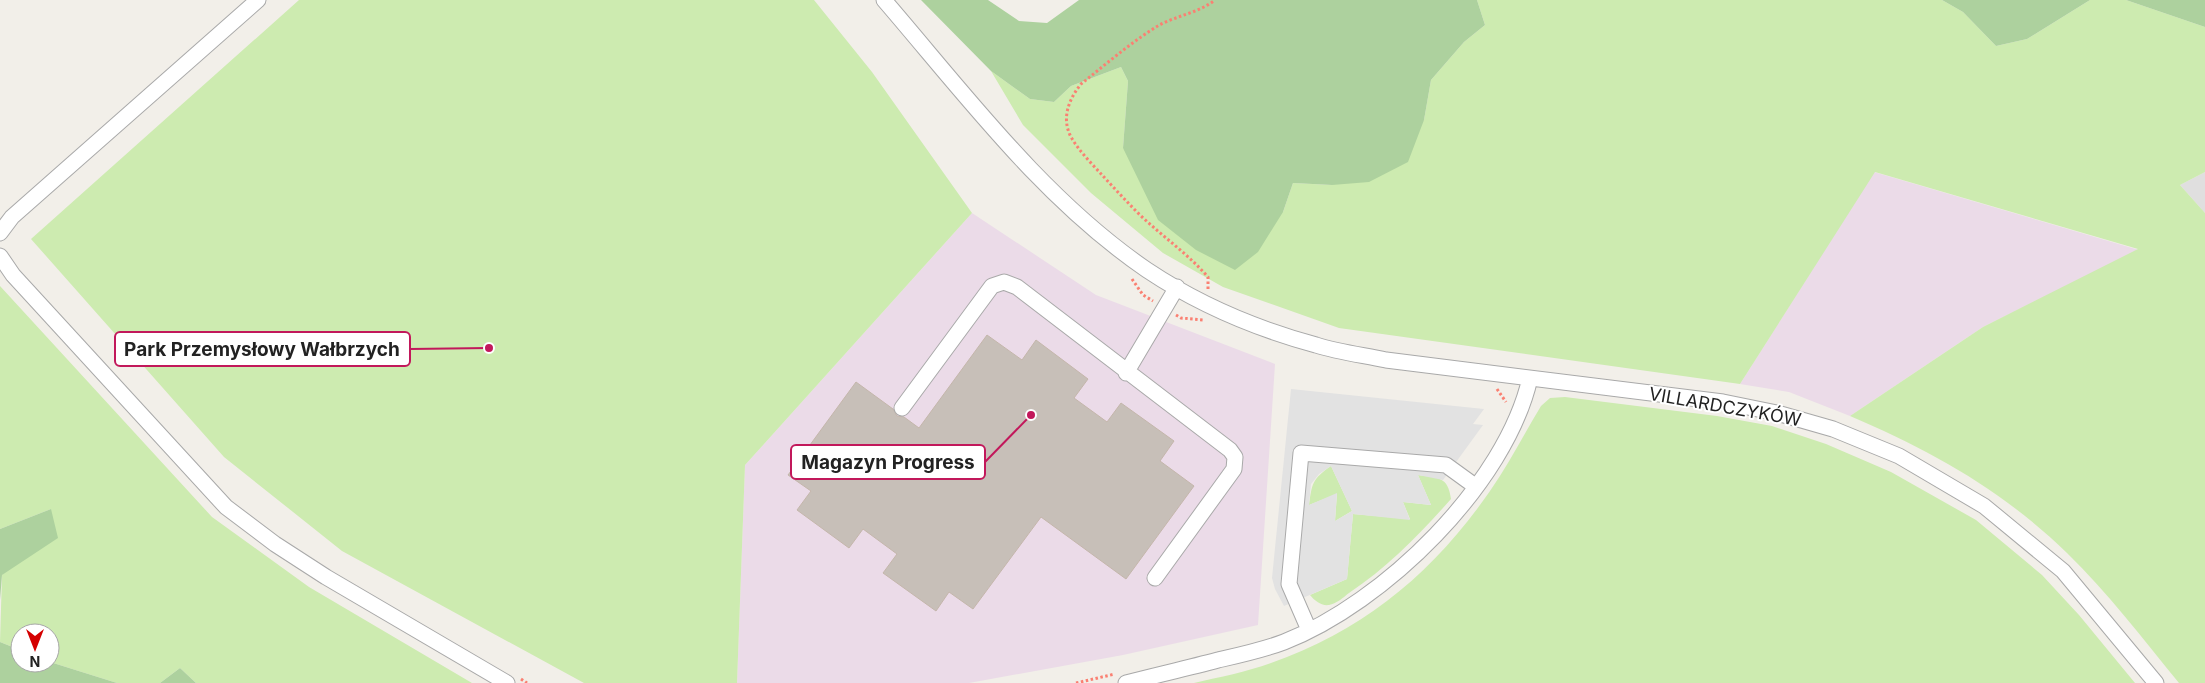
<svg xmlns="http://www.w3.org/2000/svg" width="2205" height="683" font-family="Inter,sans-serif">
<rect width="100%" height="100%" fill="#f2efe9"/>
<path fill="#e0dfdf" d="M2205 172V213L2180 185Z"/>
<path fill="#ebdbe8" d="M1874 172 2139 250 1983 327 1850 416 1789 392 1740 384Z
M972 213 1096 295 1275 364 1258 625 1123 655 969 683H737L745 465Z"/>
<path fill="#cdebb0" d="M299 0H814L872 72 972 213 745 465 737 683H584L342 551 224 457 31 239Z
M1477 0H1942L1963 12 1996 46 2027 39 2090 0H2126L2205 27V172L2180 185 2205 213V683H2179C2143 639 2108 593 2067 553 2002 490 1932 451 1850 416L1983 327 2138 249 1875 172 1740 384 1339 328 1223 287 1163 253 1091 193 1023 125 991 71 1030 99 1054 102 1071 86 1121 67 1128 81 1123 148 1283 212 1293 183 1332 185 1424 120 1431 80 1464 42 1485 25Z
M0 286 212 517 309 587 472 683H196L180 668 160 683H117L50 662V633H20V650L0 642 2 575 51 509 0 529Z
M1565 397 1717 416 1772 426 1826 444 1891 472 1976 520 2042 575 2079 615 2135 683H1194C1220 677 1246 672 1271 663 1365 630 1434 572 1490 491 1509 464 1524 434 1541 406L1550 398Z
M1331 466 1352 511 1335 521 1337 494 1309 505C1312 484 1312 479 1331 466Z
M1418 475C1438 478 1448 476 1451 499 1420 534 1388 567 1349 593 1344 597 1336 604 1329 605 1321 606 1315 601 1310 595L1347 579 1353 514 1410 519 1403 502 1431 505Z"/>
<path fill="#add19e" d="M921 0H988L1019 21 1047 23 1079 0H1477L1485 25 1464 42 1431 80 1424 120 1408 162 1369 182 1332 185 1293 183 1283 212 1258 252 1235 270 1196 250 1158 220 1123 148 1128 81 1121 67 1071 86 1054 102 1030 99 991 71Z
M1942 0H2104H2090L2027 39 1996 46 1963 12Z
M2126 0H2205V27Z
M51 509 58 538 2 575 0 600V529Z
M0 642 20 650V663L50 662 117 683H0Z
M180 668 196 683H160Z"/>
<path fill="#e2e2e2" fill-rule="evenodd" d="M1291 389 1484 409 1473 424 1483 425 1443 480 1418 475 1431 505 1403 502 1410 520 1353 514 1347 579 1284 606 1275 589 1272 578ZM1331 466 1352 511 1335 521 1337 493 1309 505 1311 484 1319 474Z"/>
<path fill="#c7bfb8" stroke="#c4b6ab" d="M987 335 1022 360 1036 340 1088 379 1074 398 1107 422 1121 403 1174 441 1160 461 1194 486 1126 579 1041 517 973 609 949 592 936 611 883 573 897 554 863 529 849 548 797 510 811 491 788 475 856 382 893 409 897 416 904 417 919 428Z"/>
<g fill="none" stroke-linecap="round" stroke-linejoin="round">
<g stroke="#a9a9a9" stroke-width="17">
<path id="minor" d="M884 0C965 94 1043 199 1147 270 1198 304 1257 329 1316 345 1338 352 1362 355 1386 360L1723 402 1777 413 1833 429 1899 456 1984 506 2063 571 2156 683
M0 233 12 217 258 0
M0 256 13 275 226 507 275 544 326 577 507 683
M1126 373 1177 287
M902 408 992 286 1004 282 1017 287 1230 450 1235 457 1234 469 1155 578
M1309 630 1289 584 1301 453 1446 465 1475 486
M1126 683C1157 675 1188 668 1218 660 1240 655 1263 650 1284 642 1384 603 1506 484 1530 378"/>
</g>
<path stroke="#fa8072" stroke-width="3" stroke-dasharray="2.5 2.5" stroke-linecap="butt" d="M1132 279 1143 295 1153 301
M1208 289V277C1187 253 1163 237 1140 215 1127 202 1115 189 1103 176 1092 164 1079 151 1071 137 1061 118 1069 99 1081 84 1105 65 1129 44 1156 27 1174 16 1199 13 1215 0
M1176 315 1181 318 1203 320
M1497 389 1506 402
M521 679 527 683
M1076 683 1115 674"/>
<use href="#minor" stroke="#fff" stroke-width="15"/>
</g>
<g text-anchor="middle" stroke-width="4" stroke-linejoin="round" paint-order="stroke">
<g font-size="18" fill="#222" stroke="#fff">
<text transform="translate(1725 407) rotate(10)" y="6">VILLARDCZYKÓW</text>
</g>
</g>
<path fill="none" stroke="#c2185b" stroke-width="2" d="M489 348L410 349M1031 415L985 462"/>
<g fill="#c2185b" stroke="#fff" stroke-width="2">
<circle cx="489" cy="348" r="5"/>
<circle cx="1031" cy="415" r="5"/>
</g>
<g fill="#fff" stroke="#c2185b" stroke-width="2">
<rect x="115" y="332" width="295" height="34" rx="5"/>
<rect x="791" y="445" width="194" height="34" rx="5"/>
</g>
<g font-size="19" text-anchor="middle" font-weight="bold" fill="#222">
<text x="262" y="356">Park Przemysłowy Wałbrzych</text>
<text x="888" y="469">Magazyn Progress</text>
</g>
<g transform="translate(35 648) rotate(180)"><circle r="24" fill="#ffffff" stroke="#a7a7a7"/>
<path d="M0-4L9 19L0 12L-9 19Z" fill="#d40000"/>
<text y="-8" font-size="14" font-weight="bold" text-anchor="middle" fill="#222222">N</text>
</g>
</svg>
